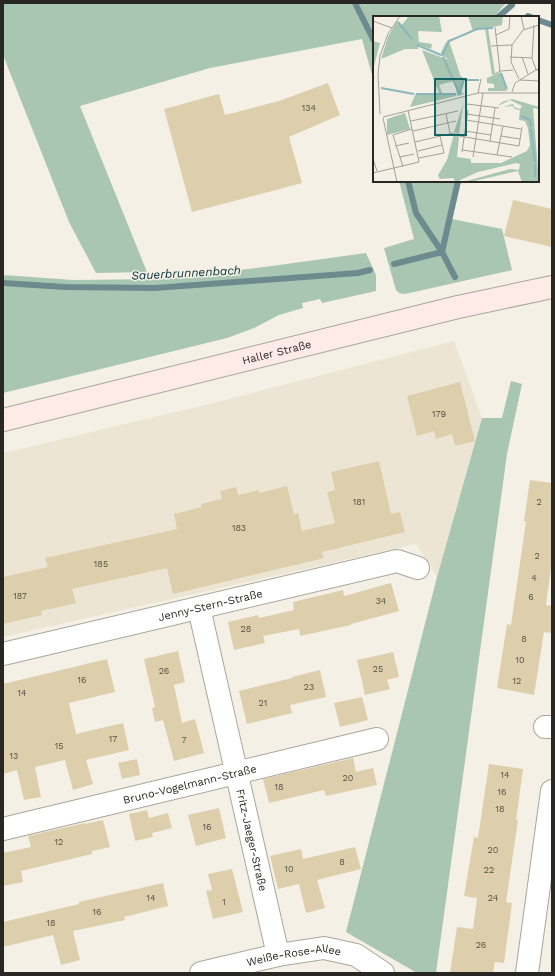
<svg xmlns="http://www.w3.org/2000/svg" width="555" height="976" font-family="'Work Sans',sans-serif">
<rect width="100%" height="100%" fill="#f5f0e6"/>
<path fill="#ece5d3" d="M454 341 482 418 437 577 416 544 3 637V453L205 405Z"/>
<path fill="#a8c6b1" d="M3 3H506L494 17H374V82L362 39 210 68 80 106 147 272 96 273 69 222 3 55Z
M399 181H461L452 219 502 229 512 270 405 294 399 293 396 290 384 248 414 239Z
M366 253 376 275V291L322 303 320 299 302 303 303 308 279 315 254 328 227 338 3 393V275L73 280 165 279 272 266Z
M511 381 522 384 507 454 436 973H417L346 932 437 577 482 418H502Z"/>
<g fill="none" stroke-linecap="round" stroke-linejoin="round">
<path stroke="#6d8b8e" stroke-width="6" d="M355 3 374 41
M528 16 531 17
M498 17 512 5
M538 20 552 25
M408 181 416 213 442 252 455 277
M442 252 458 181
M394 264 442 252
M3 283 65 287 155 288 358 273 370 270"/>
</g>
<path fill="#ddcfac" d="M328 83 340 115 289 137 302 183 192 212 164 109 219 94 225 115 279 101Z
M513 200 552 209V247L504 236Z
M460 382 475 441 455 446 452 434 436 439 434 431 417 436 407 396Z
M379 461 391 514 400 512 405 532 322 552 324 558 173 594 167 568 72 589 76 603 41 611 42 615 3 624V577L48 567 45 558 177 529 174 514 202 507 201 504 222 499 220 491 236 487 238 495 259 490V493L287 486 294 514 298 513 302 531 335 523 327 492 335 490 331 472Z
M530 480 552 483V560L546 605 552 606V633L544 632 534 695 497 688 507 624 511 625 526 522 524 521Z
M391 583 399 611 351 624V625L300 636 299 629 263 636 265 643 234 650 228 622 258 615 259 618 294 610 293 602 343 590 344 596Z
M178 651 185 682 174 685 182 723 195 719 204 753 174 761 163 720 155 722 152 708 155 707 144 659Z
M393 652 399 677 387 680 390 689 365 695 357 660Z
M107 659 115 692 69 703 76 734 123 723 129 750 86 760 93 784 73 790 65 760 35 767 41 797 24 800 17 770 3 774V684Z
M320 670 326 697 290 705 292 713 247 724 239 691 292 678V677Z
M362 697 368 720 340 727 334 703Z
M353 758 356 772 373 768 377 785 326 796 324 790 269 803 263 779Z
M137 759 140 775 122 779 118 763Z
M489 764 523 769 516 820H518L506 902 512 903 504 963 495 962 493 973H450L457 927 473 929 477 898 464 896 474 837 478 838Z
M219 808 226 838 196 846 188 815Z
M147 810 149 818 168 813 172 828 152 833 153 837 135 841 129 814Z
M103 820 110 847 92 851V854L21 871 23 882 3 886V853L31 847 28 836 85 823V824Z
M355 847 361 869 317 880 325 908 306 913 299 884 278 889 270 856 301 849 303 859Z
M232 869 243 912 213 919 206 891 212 890 208 874Z
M163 883 168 906 124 917 125 920 73 931 80 960 61 965 53 935 3 947V922L79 904V902Z"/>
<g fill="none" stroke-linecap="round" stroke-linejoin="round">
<g stroke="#aaa69c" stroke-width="24">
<g id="minor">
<path id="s1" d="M199 608 278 955"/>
<path id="s2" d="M3 654 397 561 418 568"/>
<path d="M545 727H552"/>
<path id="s3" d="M3 829 377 739"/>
<path id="s4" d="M201 973 278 955 324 948 356 955 383 973"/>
<path d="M527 973 552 791"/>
</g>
</g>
<g stroke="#aaa69c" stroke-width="24">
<g id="secondary">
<path id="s5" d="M3 420 458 307 552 287"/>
</g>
</g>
<use href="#minor" stroke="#fff" stroke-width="22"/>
<use href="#secondary" stroke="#feebe8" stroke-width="22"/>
</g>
<g text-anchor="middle" stroke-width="3" stroke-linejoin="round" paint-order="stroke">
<g font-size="9" fill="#555145">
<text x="309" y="111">134</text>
<text x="439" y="417">179</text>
<text x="359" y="505">181</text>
<text x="539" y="505">2</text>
<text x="239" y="531">183</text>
<text x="537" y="559">2</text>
<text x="101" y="567">185</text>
<text x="534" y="581">4</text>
<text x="20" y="599">187</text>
<text x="531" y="600">6</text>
<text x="381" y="604">34</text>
<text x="246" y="632">28</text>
<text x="524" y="642">8</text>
<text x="520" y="663">10</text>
<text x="378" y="672">25</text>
<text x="164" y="674">26</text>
<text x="82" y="683">16</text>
<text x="517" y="684">12</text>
<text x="309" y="690">23</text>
<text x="22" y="696">14</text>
<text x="263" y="706">21</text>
<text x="113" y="742">17</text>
<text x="184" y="743">7</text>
<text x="59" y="749">15</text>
<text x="14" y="759">13</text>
<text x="505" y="778">14</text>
<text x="348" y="781">20</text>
<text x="279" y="790">18</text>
<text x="502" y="795">16</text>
<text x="500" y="812">18</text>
<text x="207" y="830">16</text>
<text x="59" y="845">12</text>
<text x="493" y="853">20</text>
<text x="342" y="865">8</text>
<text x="289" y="872">10</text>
<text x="489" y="873">22</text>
<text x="151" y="901">14</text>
<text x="493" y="901">24</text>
<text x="224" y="905">1</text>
<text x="97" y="915">16</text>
<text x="51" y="926">18</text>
<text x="481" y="948">26</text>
</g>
<g font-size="11" fill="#282723" stroke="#f5f0e6">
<text dy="4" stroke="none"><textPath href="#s5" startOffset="282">Haller Straße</textPath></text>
<text dy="4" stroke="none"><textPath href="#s2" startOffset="213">Jenny-Stern-Straße</textPath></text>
<text dy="4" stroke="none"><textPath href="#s3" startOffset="192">Bruno-Vogelmann-Straße</textPath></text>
<text dy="4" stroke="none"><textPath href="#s1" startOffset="238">Fritz-Jaeger-Straße</textPath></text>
<text dy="4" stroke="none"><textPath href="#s4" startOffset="95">Weiße-Rose-Allee</textPath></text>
</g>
<g font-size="12" font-style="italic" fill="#023035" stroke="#f5f0e6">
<text transform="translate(186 273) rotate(-3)" y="4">Sauerbrunnenbach</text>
</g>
</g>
<g transform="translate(373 16)">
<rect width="166" height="166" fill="#f5f0e6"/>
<path d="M36 0H66L69 16 45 15 46 26 59 28 58 33 46 29 45 33H32L8 43 15 21 24 5 29 9ZM95 0H130L129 9 115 12 122 58 119 59 112 12 100 15ZM81 22 76 25 87 58 85 57 91 63 87 75 91 78 84 80 82 65 73 67 66 69 70 79 82 77 83 80 37 91 43 77 67 79 49 34 76 44 70 40 73 29 69 40 68 37 72 28 75 24ZM0 25 7 27 1 50H0ZM128 56 134 75H115V72H121V68L114 67V62ZM139 83 166 91V93L160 92 166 166H149L145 155 97 166H90L137 153 146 154 147 148 143 147 105 156 83 166 80 162 67 163 65 159 74 144 81 118 86 121 84 141 98 143V147H128L154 135 157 129 155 112 152 105 146 104 147 94 142 93 139 90 130 91 140 88 141 91 147 93 149 90 137 84 125 90 129 86ZM91 85 90 89 86 119 81 116ZM32 97 37 113 14 119V103Z" fill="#a8c6b1"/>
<path fill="none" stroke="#8ab6bc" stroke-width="2" d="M25 6 39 23M44 29 68 39M69 40 76 25 104 13 120 12M70 41 87 79M128 57 134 73M92 64H106M8 72 41 78M87 77 91 63M43 78H83M148 100 157 104 158 111M158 113 162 146M162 148V161"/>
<path fill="none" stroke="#a3a098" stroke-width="1" d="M148 0 151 13M0 5 19 12M161 9 159 42 163 54H166M122 11 127 55 122 58M123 19 136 13 137 0M118 30 139 29M137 41 159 42M149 41 155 58M127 55 140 54M146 63 138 46 139 29 150 14 166 9M147 64 166 65M139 76 142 67 166 52M105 77 108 63M94 88 126 92M7 98 5 58 7 40 15 18 27 0M73 98 77 117M94 98 127 103M10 101 105 77H166M10 102 24 166M93 104 148 113M38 105 85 95M40 115 83 105M92 115 118 119M128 120 147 123M117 125 122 92M42 126 80 117 86 120 146 130 149 111M22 130 36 127M89 134 139 141M45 135 69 129M89 136 95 94M124 139 130 110M27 141 41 138M100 141 110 77M46 142 71 137 67 120M0 143 4 155M30 151 20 119 39 113M0 157 46 146 35 94"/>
<path fill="#166462" fill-opacity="0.15" stroke="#166462" stroke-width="2" d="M62 63H93V119H62Z"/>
<rect width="166" height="166" fill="none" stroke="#282723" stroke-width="2"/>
</g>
<rect width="555" height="976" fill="none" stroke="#282723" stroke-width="8"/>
</svg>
